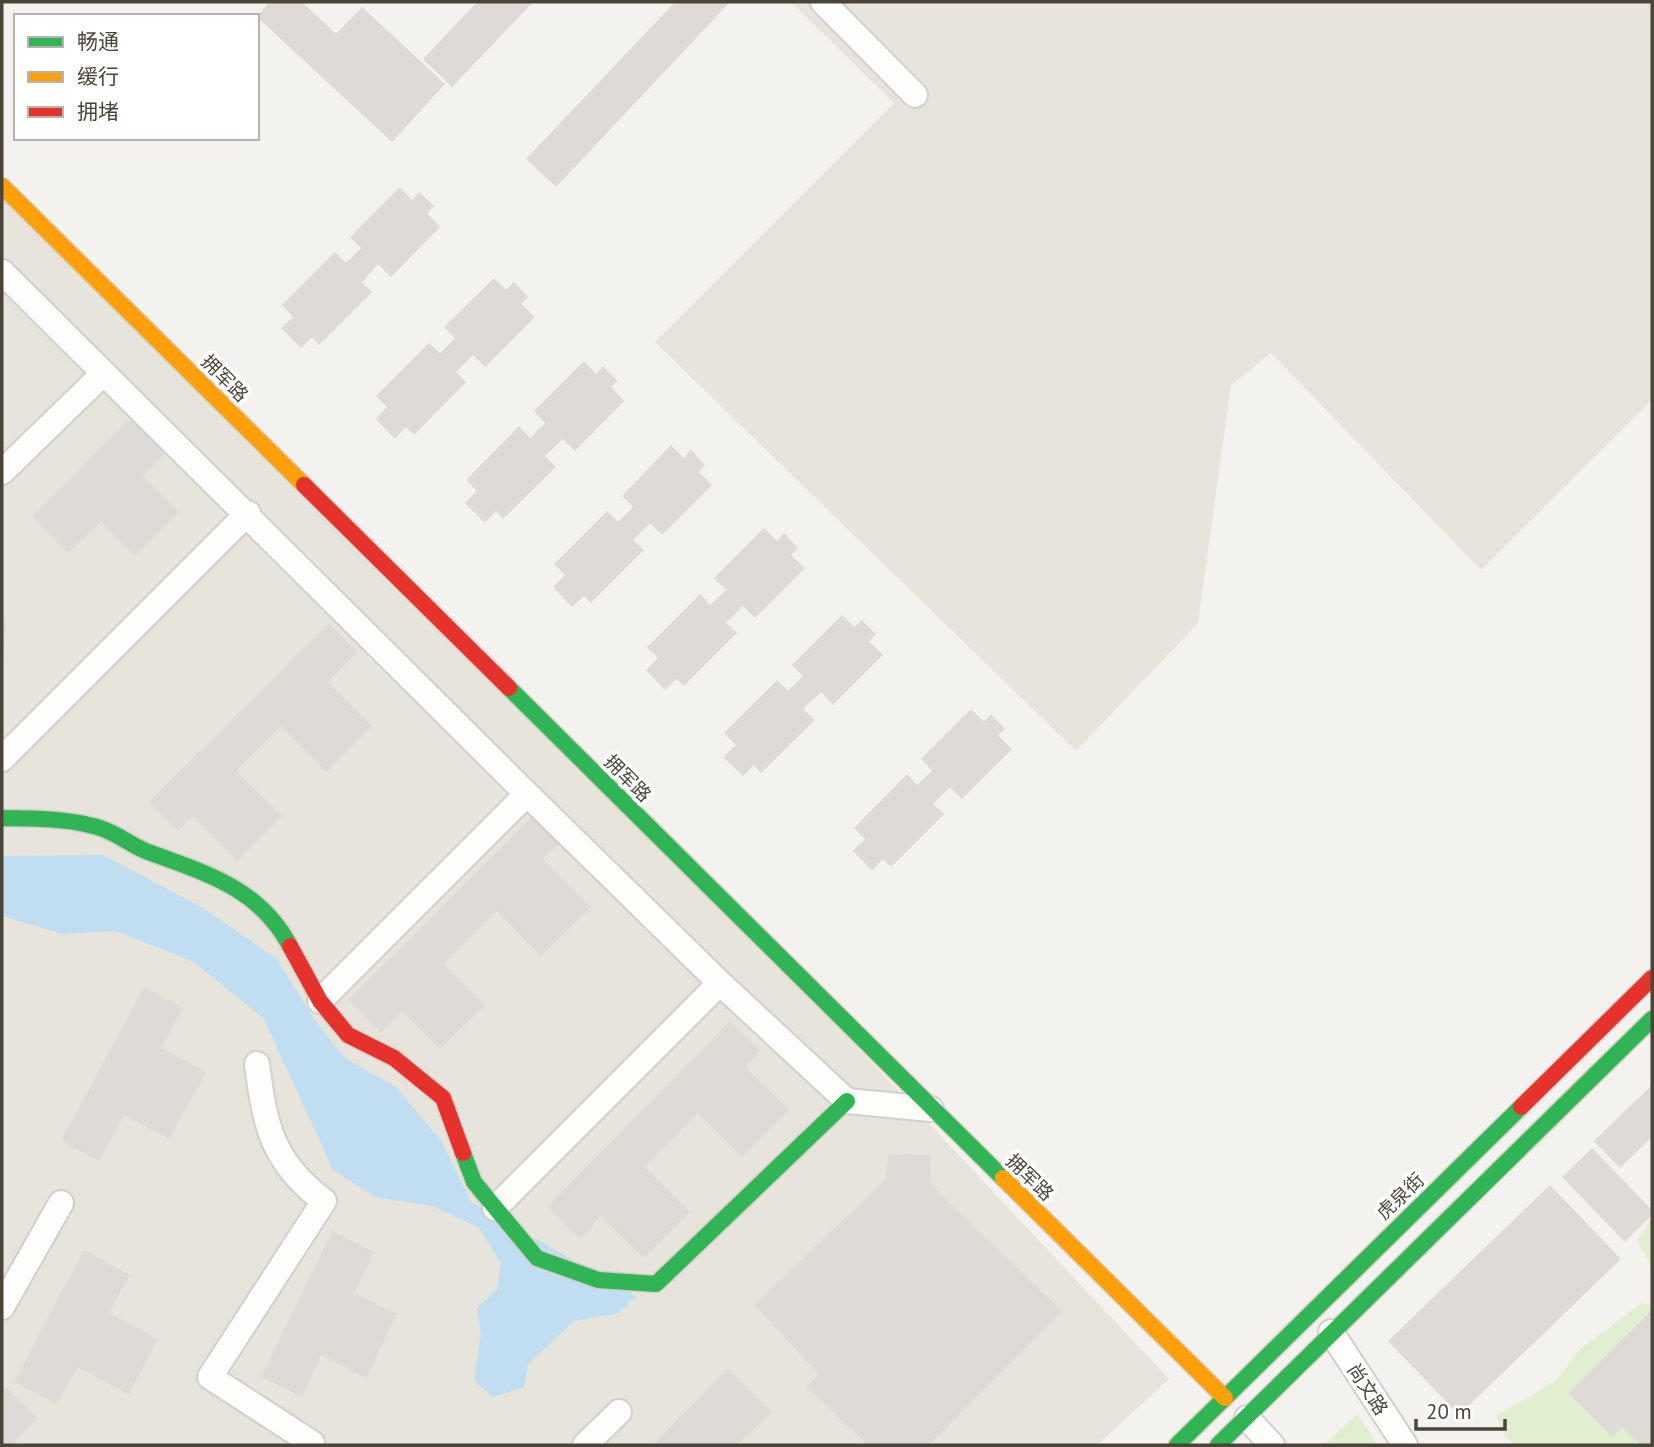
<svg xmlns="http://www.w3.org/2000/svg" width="1654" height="1447" font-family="'PT Sans','Noto Sans SC',sans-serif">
<rect width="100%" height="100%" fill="#f4f2ee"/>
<path fill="#e7e4dc" d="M791 2H1652V400L1481 570 1271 353 1231 385 1198 623 1076 751 655 342 894 103Z
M2 177 540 709 1169 1379 1097 1445H2Z"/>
<path fill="#e1eecf" d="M1652 1217V1268L1637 1241Z
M1642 1303 1652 1305V1445H1514L1505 1436 1496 1416 1555 1381 1581 1348Z
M1357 1414 1378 1445H1324Z"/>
<path fill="#c0ddf1" d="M103 855 203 908 277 959 314 1019 345 1058 397 1088 442 1142 471 1202 636 1296 619 1313 574 1321 528 1364 524 1387 493 1397 474 1380 481 1333 477 1308 497 1289 501 1263 479 1228 433 1206 376 1197 333 1170 264 1019 194 962 116 931 62 934 2 916V856Z"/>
<path fill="#dedbd6" d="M269 2H302L336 34 362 7 445 84 392 142 257 17Z
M477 2H533L452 87 423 59Z
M675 2H730L556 187 526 159Z
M400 187 412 200 419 192 434 206 427 213 440 227 391 277 378 264 362 282 372 292 319 345 312 337 301 348 281 328 293 317 282 305 335 252 346 263 361 248 350 237Z
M494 278 506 290 514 282 528 297 521 304 535 317 485 367 473 355 456 372 466 382 414 435 406 427 395 439 376 419 387 407 376 396 429 343 440 353 455 338 444 327Z
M584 361 596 374 603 366 618 381 611 387 624 401 575 451 563 439 545 456 556 467 503 519 496 511 485 523 465 503 477 491 466 480 519 426 530 438 545 423 534 411Z
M131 418 165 453 143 476 179 512 135 556 101 522 68 553 32 516Z
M671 445 684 458 691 450 705 465 699 472 712 485 662 535 650 523 633 540 644 550 591 603 584 596 572 607 553 587 565 575 554 564 607 511 618 522 633 507 622 496Z
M764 528 777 541 784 533 798 548 791 555 805 568 755 618 743 606 726 623 737 633 684 686 676 679 665 690 646 670 658 658 647 647 700 594 710 605 726 590 714 578Z
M2 612 6 621 4 657H2Z
M842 615 854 627 862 620 876 634 869 641 883 655 833 705 821 692 803 709 815 720 761 773 754 765 743 776 723 757 736 745 724 733 777 680 788 691 803 676 792 665Z
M329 623 357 652 328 682 372 726 326 772 281 726 236 771 282 816 237 861 192 816 178 831 149 802Z
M971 709 984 722 991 714 1005 729 998 735 1012 749 962 799 950 787 933 804 944 814 891 867 883 859 872 871 853 851 865 839 854 828 907 774 917 785 932 771 921 759Z
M532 817 559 843 543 859 591 907 541 956 497 911 444 964 485 1005 440 1049 402 1011 381 1032 348 1000Z
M144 987 183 1008 161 1048 206 1072 169 1139 124 1115 99 1161 61 1141Z
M730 1021 760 1051 745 1067 789 1110 742 1157 698 1113 645 1167 690 1212 644 1258 601 1216 580 1239 547 1207Z
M1652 1085V1137L1620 1168 1594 1141Z
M1592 1148 1652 1210V1215L1625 1242 1562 1177Z
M888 1154 930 1155 931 1185 1062 1311 929 1445H868L807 1387 819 1374 754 1305 886 1179Z
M1550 1185 1621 1259 1459 1415 1388 1341Z
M332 1231 374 1252 354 1293 397 1314 366 1378 321 1355 302 1397 261 1377Z
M84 1250 130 1275 109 1313 158 1339 129 1394 77 1367 57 1404 14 1382Z
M1652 1310V1445H1640L1622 1427 1612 1437 1568 1393Z
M728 1368 772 1412 737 1445H653Z
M2 1384 38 1418 12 1445H2Z"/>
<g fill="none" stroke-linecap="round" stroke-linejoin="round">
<g stroke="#d2d0cb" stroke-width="28">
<path id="street" d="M823 2 915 95
M2 272 527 794 720 983 847 1101 931 1109
M2 472 104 373
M2 759 248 513
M320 1001 527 794
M257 1064C265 1126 272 1162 324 1201L210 1377 312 1443 309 1445
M495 1208 720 983
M2 1307 61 1203
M1331 1332 1405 1445
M1247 1418 1272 1445
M585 1445 619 1412"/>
</g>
<g stroke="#d3cfc5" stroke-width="19">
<path id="fast" d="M509 688 1003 1178
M2 818C35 819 72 818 103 829 120 835 135 848 151 853 208 874 260 889 290 946
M463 1153 474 1182 537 1258 598 1280 656 1284 847 1101
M1177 1445 1521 1107
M1218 1445 1652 1019"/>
</g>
<g stroke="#d3cfc5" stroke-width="19">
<path id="slow" d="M2 186 304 485
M1003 1178 1225 1398"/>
</g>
<g stroke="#d3cfc5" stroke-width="19">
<path id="jam" d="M304 485 509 688
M290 946 320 1001 348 1035 394 1058 443 1098 463 1153
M1521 1107 1652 978"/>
</g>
<use href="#street" stroke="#fdfdfc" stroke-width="24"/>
<use href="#fast" stroke="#30b455" stroke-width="16"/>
<use href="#slow" stroke="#ff9f0a" stroke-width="16"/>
<use href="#jam" stroke="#e5322d" stroke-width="16"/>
</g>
<g text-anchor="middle" stroke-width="7" stroke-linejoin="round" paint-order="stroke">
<g font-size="19" fill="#4b4439" stroke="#fff">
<text transform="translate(225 378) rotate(45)" y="7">拥军路</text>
<text transform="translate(628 778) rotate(45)" y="7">拥军路</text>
<text transform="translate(1030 1177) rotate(44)" y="7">拥军路</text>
<text transform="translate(1400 1196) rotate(-44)" y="7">虎泉街</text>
<text transform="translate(1368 1389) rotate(57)" y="7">尚文路</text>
</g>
</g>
<rect width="1654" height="1447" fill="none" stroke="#4b4439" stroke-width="7"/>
<rect x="14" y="14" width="245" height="126" fill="#ffffff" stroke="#b7b4b0" stroke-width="2"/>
<rect x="28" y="37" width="35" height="10" fill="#30b455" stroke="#b7b4b0" stroke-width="2"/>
<text x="77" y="49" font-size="21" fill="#4b4439">畅通</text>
<rect x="28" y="72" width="35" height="10" fill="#ff9f0a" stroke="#b7b4b0" stroke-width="2"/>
<text x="77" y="84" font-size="21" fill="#4b4439">缓行</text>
<rect x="28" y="107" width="35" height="10" fill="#e5322d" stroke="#b7b4b0" stroke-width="2"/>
<text x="77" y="119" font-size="21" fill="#4b4439">拥堵</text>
<path d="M1416 1419v10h89v-10" fill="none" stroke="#4b4439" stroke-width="3.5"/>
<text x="1426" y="1419" font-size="21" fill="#4b4439" stroke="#ffffff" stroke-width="5" paint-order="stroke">20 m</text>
</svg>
